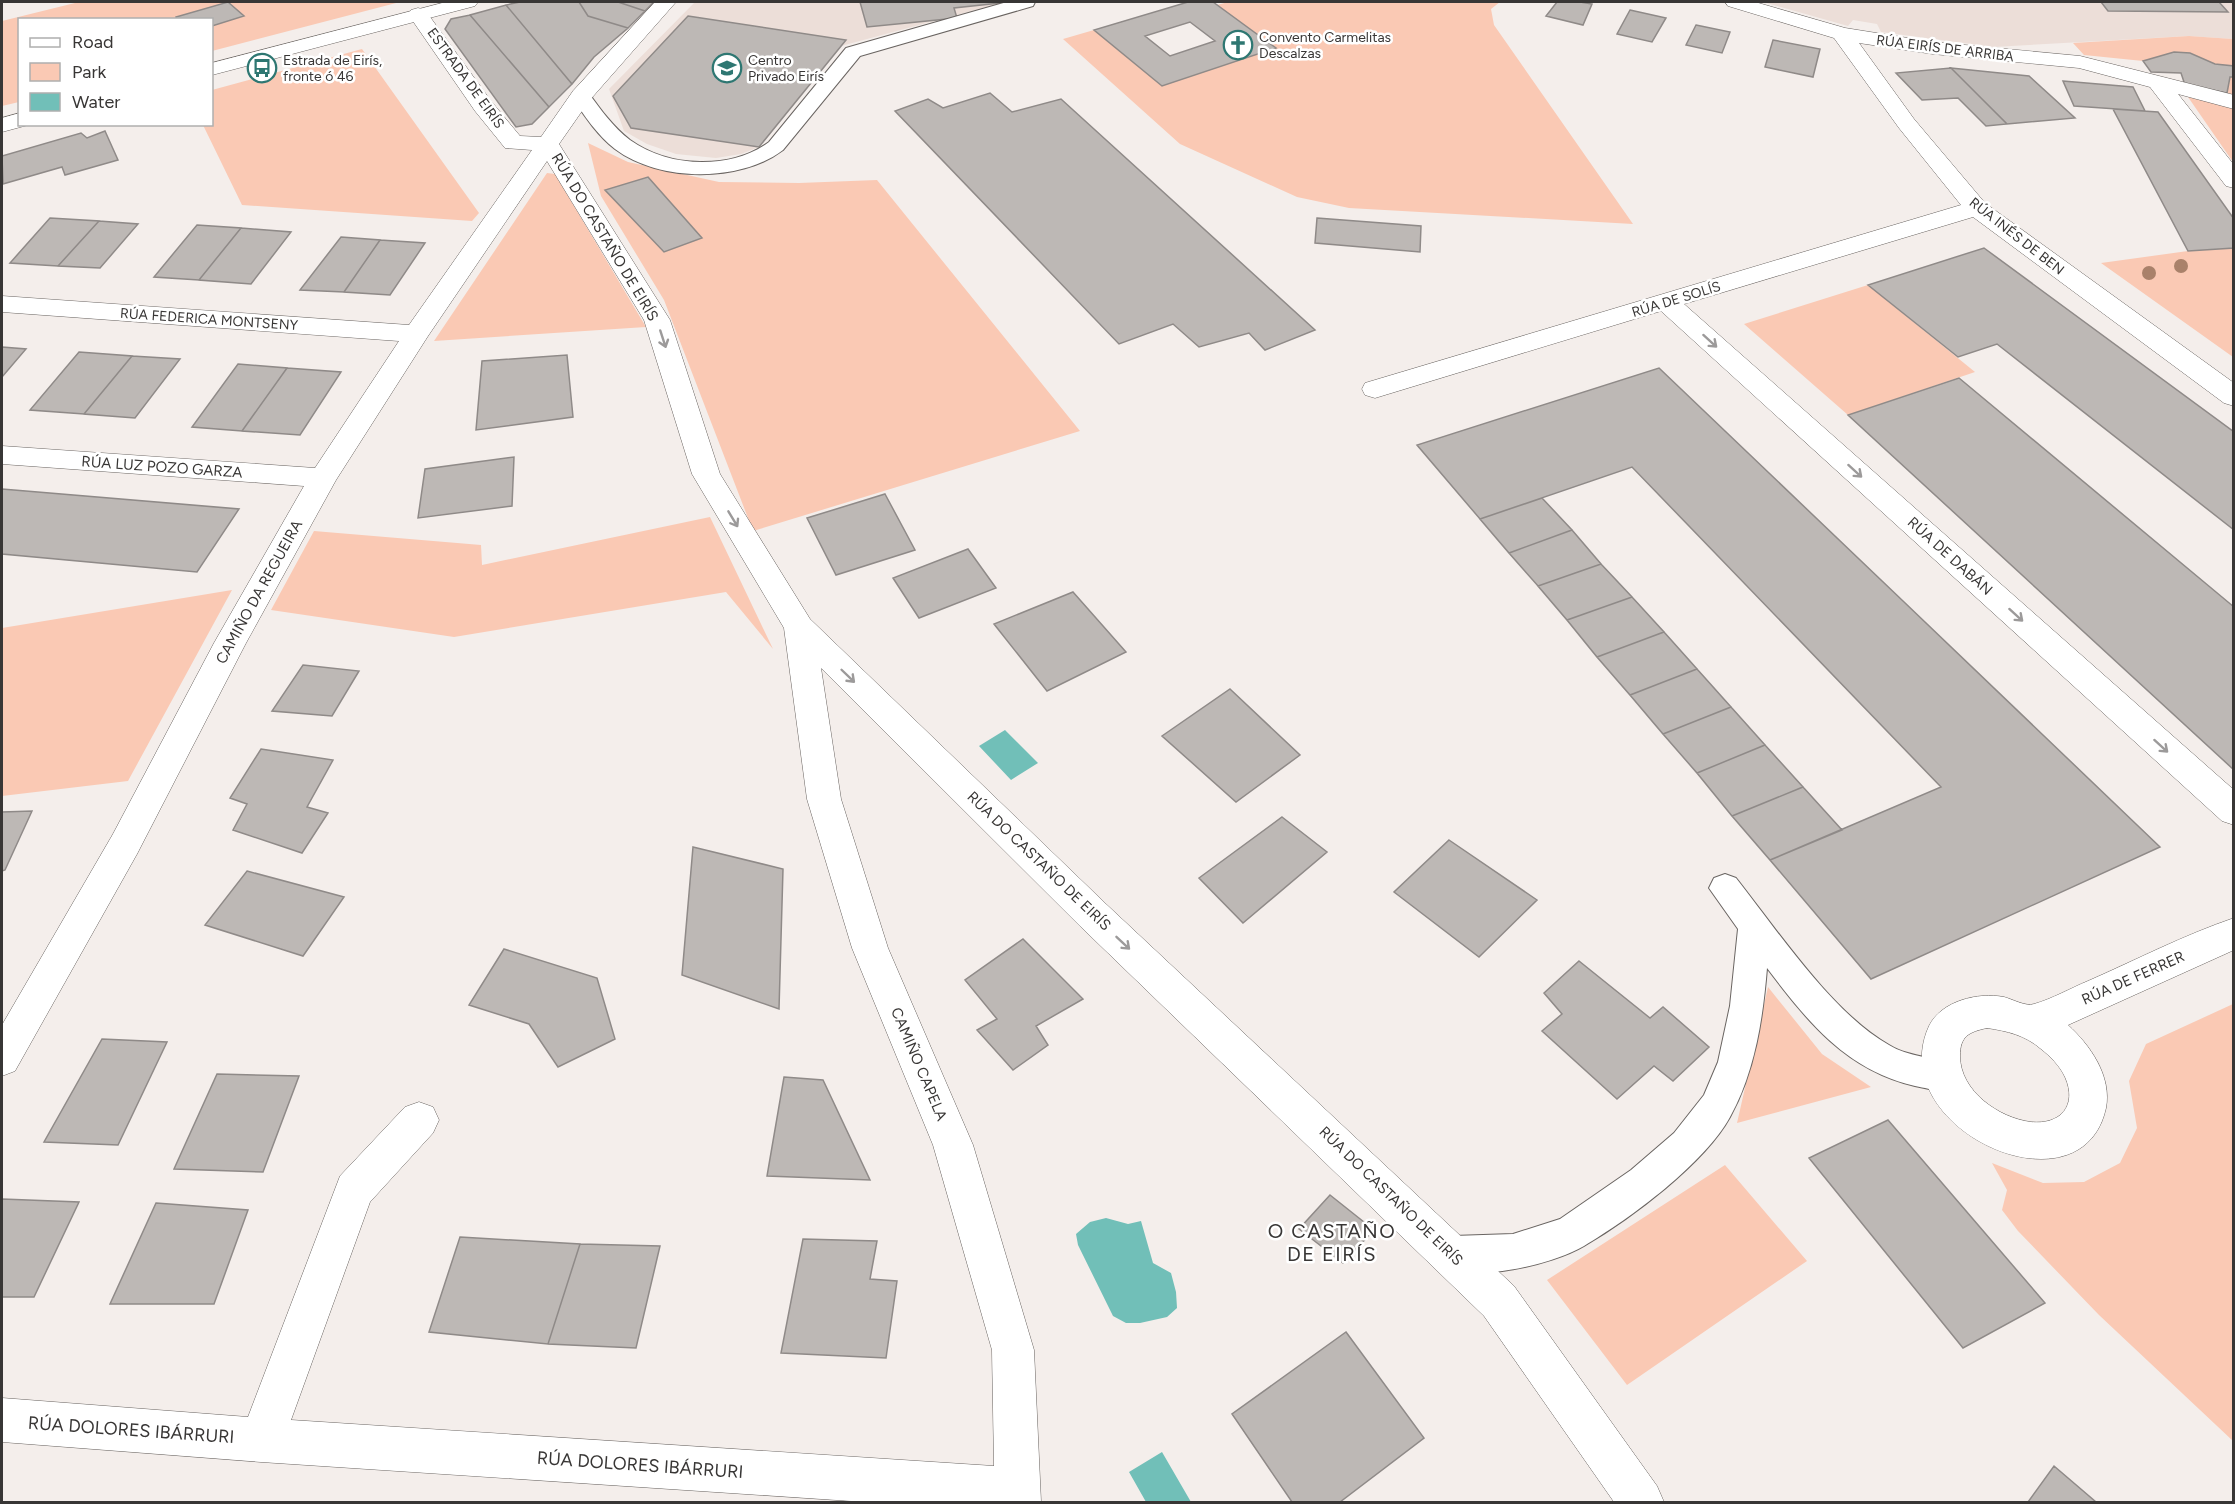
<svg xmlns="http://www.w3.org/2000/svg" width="2235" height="1504" font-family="Figtree,sans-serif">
<rect width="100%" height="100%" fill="#f4eeeb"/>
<path fill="#ecded8" d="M695 2H1005L841 46 759 147 741 154 716 158 676 154 647 144 624 131 609 89Z
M1763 2H2233V39L2189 36 1994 47 1881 32 1877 24 1853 20 1848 26Z"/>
<path fill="#fac9b4" d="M79 2H400L212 51V20H20L19 102 2 106V21Z
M1228 2H1500L1491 9 1494 25 1633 224 1349 208 1297 197 1180 144 1063 39 1094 30 1162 86 1275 47 1217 5Z
M2189 36 2233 39V95L2185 85 2181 73 2151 72 2143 61 2084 55 2073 43Z
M362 49 479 213 472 221 242 205 203 125 212 124V90Z
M2188 97 2233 107V162Z
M588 143 628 162 719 182 799 183 877 180 1080 431 753 531 664 300 601 196Z
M547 173 555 174 646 327 434 341Z
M2233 248V357L2101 263 2188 251Z
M1868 285 1975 372 1848 415 1744 324Z
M710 517 773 649 726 592 454 637 271 610 314 531 481 545 482 565Z
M232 590 128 781 2 796V628Z
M1768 987 1822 1054 1871 1087 1737 1123Z
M2233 1004V1441L2099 1315 2018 1231 2002 1210 2007 1190 1992 1163 2043 1183 2084 1182 2120 1163 2137 1128 2129 1081 2146 1044Z
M1725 1165 1807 1261 1627 1385 1547 1280Z"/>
<path fill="#71bfb8" d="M1005 730 1038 763 1011 780 979 746Z
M1106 1218 1128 1224 1141 1221 1153 1263 1171 1273 1176 1292 1177 1308 1167 1317 1140 1323H1126L1113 1316 1078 1245 1076 1234 1090 1222Z
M1162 1452 1191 1502H1146L1129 1472Z"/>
<path fill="#bdb8b5" stroke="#8f8a88" stroke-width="1.5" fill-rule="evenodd" d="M228 2 244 16 212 26V20H177L176 17Z
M520 2H579L588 16 628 28 594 57 572 84 506 5Z
M579 2H618L645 11 628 28 588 16Z
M618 2H654L645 11Z
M860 2H1000L1001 3 954 8 957 18 867 27Z
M1188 2H1213L1276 48 1162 86 1094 30ZM1190 22 1215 41 1170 56 1145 36Z
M1557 2H1580L1592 4 1583 25 1546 16Z
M2101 2H2219L2228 12 2108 11Z
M506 5 572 84 549 107 470 15Z
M1630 10 1666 18 1652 42 1617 34Z
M470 15 549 107 532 124 516 127 445 29 451 19Z
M688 16 846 40 759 147 631 128 613 96Z
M1696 25 1730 32 1722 53 1686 45Z
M1773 40 1820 49 1813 77 1765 67Z
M2174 52 2190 53 2215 64 2234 66V77H2230L2227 93 2185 85 2181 73 2151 72 2143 61Z
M1951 68 2007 124 1986 126 1958 98 1922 100 1896 73Z
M1951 68 2029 76 2075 118 2007 124Z
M2063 81 2133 87 2145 111 2074 106Z
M990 93 1012 112 1061 99 1315 330 1265 350 1249 333 1199 347 1173 324 1119 344 895 111 928 99 943 108Z
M2113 109 2158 112 2234 219V248L2188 251Z
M105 131 118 160 65 175 62 167 3 184 2 156 81 133 87 138Z
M648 177 702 238 664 252 605 190Z
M50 218 99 221 58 266 10 263Z
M1317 218 1421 226 1420 252 1315 243Z
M99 221 138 224 100 268 58 266Z
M197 225 241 228 199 280 154 277Z
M241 228 291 232 251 284 199 280Z
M341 237 380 240 344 292 300 290Z
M380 240 425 243 390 295 344 292Z
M1984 248 2234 432V530L1997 344 1958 357 1868 285Z
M2 347 26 349 2 377Z
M79 352 132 356 84 414 30 410Z
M567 355 573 417 476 430 482 361Z
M132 356 180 359 135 418 84 414Z
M238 364 287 368 242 431 192 427Z
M287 368 341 372 300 435 242 431Z
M1659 368 1903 601 2160 847 1871 979 1770 860 1941 787 1632 467 1480 519 1417 445Z
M1959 378 2234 607V770L1848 415Z
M514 457 512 506 418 518 425 469Z
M2 489 239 509 197 572 2 554Z
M885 494 915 550 836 575 807 518Z
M1542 498 1572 530 1509 553 1480 519Z
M1572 530 1601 564 1538 586 1509 553Z
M968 549 996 588 919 618 893 578Z
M1601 564 1632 597 1567 620 1538 586Z
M1073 592 1126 652 1047 691 994 624Z
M1632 597 1664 632 1597 657 1567 620Z
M1664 632 1697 669 1630 695 1597 657Z
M303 665 359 671 332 716 272 711Z
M1697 669 1731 707 1663 734 1630 695Z
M1230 689 1300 755 1236 802 1162 736Z
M1731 707 1765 745 1697 773 1663 734Z
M1765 745 1803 787 1732 816 1697 773Z
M261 749 333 760 307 807 328 813 302 853 233 830 247 804 230 798Z
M1803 787 1842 830 1770 860 1732 816Z
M32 811 5 870 2 871V812Z
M1282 817 1327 852 1243 923 1199 878Z
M1449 840 1537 900 1479 957 1394 892Z
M693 847 783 869 779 1009 682 975Z
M247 871 344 897 303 956 205 925Z
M1023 939 1083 999 1036 1026 1048 1045 1013 1070 977 1030 997 1019 965 980Z
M504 949 597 978 615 1039 558 1067 529 1024 469 1005Z
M1579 961 1650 1018 1663 1007 1709 1047 1673 1081 1654 1066 1617 1099 1542 1031 1562 1014 1544 993Z
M102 1039 167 1042 118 1145 44 1142Z
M217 1074 299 1076 263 1172 174 1169Z
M784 1077 823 1080 870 1180 767 1176Z
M1888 1120 2045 1303 1963 1348 1809 1158Z
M1330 1195 1374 1230 1343 1263 1299 1229Z
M2 1199 79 1202 34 1297H2Z
M156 1203 248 1210 214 1304H110Z
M460 1237 580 1244 548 1344 429 1332Z
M803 1239 877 1241 870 1279 897 1281 886 1358 781 1353Z
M580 1244 660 1246 636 1348 548 1344Z
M1346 1332 1424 1438 1340 1502H1292L1232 1414Z
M2054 1466 2096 1502H2028Z"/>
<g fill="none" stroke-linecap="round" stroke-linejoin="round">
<g stroke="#696461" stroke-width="2">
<path id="lane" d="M1007 2H1035L1033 6 860 56 783 150C740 183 659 182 615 149 597 135 584 115 571 96L574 92H588C600 109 613 127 630 140 669 168 731 170 769 142L846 48Z
M1725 874 1736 878C1777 930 1832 1013 1889 1045 1908 1057 1934 1057 1955 1065L1960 1076 1955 1087C1939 1093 1931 1089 1915 1086 1846 1070 1808 1022 1767 968 1763 1018 1755 1072 1730 1117 1704 1164 1631 1218 1584 1246 1552 1265 1475 1282 1440 1268L1434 1255 1440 1242 1453 1236 1513 1234 1560 1219 1631 1170 1674 1133 1704 1095 1718 1062 1730 1006 1738 929 1709 888 1714 878Z"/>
</g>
<g stroke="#696461" stroke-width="1">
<path id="street" d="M655 2H676L589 101 559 144 670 320 720 474 810 619 1106 904 1514 1286 1657 1486 1664 1502H1614L1484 1316 1080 926 821 668 841 799 888 948 973 1145 1034 1350 1041 1502H866L261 1462 2 1442V1398L248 1417 340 1176 405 1107 419 1102 433 1107 439 1120 433 1133 370 1202 291 1420 994 1466 992 1350 933 1145 852 948 807 799 784 628 692 474 644 320 547 161 428 336 336 480 246 643 137 854 15 1071 2 1076V1025L113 834 214 643 304 486 2 464V446L315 468 399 341 2 312V296L409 325 532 150 505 148 475 111 408 14 411 10 418 8 425 10 491 101 520 136 541 137 573 91Z
M1725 2H1755L1845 28 1933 42 2080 56 2234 95V109L2178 94 2234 165V188L2226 186 2150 87 2079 68 1933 54 1859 43 1914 119 1985 203 2234 383V406L2224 403 1973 217 1684 304 2234 790V825L2222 821 1661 311 1375 398 1365 395 1362 389 1365 383 1961 205 1899 128 1834 38 1728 6Z
M2234 918V950L2068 1025C2090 1045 2112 1076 2106 1108 2082 1219 1882 1129 1929 1026 1941 1001 1978 992 2004 997 2012 999 2026 1007 2034 1004 2052 999 2071 988 2088 981 2136 960 2184 935 2234 918ZM1987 1028C2007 1031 2025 1035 2041 1049 2050 1056 2060 1066 2065 1077 2078 1106 2060 1125 2031 1122 1999 1118 1960 1091 1960 1056 1960 1036 1969 1032 1987 1028Z"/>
</g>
<g stroke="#696461" stroke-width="1">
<path id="secondary" d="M446 2H478L475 6 212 75V63Z
M20 113V124L28 125 2 132V118Z"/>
</g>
<use href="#lane" fill="#fff" fill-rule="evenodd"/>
<use href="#street" fill="#fff" fill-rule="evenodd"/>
<use href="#secondary" fill="#fff" fill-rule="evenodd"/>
</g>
<g fill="#a9816a">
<circle cx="2181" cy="266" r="7"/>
<circle cx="2149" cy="273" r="7"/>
</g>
<defs><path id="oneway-shaft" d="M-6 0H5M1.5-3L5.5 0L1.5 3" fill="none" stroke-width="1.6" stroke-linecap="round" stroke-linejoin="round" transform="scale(1.5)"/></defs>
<g stroke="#9c9a9a">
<use href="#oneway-shaft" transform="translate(663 339) rotate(72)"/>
<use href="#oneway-shaft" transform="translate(1710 341) rotate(42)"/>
<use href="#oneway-shaft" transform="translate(1855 471) rotate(42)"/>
<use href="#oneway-shaft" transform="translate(733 519) rotate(59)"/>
<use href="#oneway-shaft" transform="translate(2016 615) rotate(42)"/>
<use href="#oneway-shaft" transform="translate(848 676) rotate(44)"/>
<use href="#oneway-shaft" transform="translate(2161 746) rotate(42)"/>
<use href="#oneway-shaft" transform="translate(1123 943) rotate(43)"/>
</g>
<defs>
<g id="church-ring" transform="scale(1.5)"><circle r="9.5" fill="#fff" stroke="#2e7772" stroke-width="1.5"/><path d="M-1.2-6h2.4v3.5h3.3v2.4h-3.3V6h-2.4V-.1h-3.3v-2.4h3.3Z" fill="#2e7772"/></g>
<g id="bus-ring" transform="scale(1.5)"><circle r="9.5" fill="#fff" stroke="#2e7772" stroke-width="1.5"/><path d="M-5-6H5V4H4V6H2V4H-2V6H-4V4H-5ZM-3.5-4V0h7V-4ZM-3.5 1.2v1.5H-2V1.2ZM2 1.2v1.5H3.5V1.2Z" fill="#2e7772"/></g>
<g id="school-ring" transform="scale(1.5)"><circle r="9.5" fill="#fff" stroke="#2e7772" stroke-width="1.5"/><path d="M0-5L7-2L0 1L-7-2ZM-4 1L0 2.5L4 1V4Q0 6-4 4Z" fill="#2e7772"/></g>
</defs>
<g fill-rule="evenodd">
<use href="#church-ring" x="1238" y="45"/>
<use href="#bus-ring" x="262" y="68"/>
<use href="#school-ring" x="727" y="68"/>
</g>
<g text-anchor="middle" stroke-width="5" stroke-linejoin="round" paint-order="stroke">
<g font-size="14" fill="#383635" stroke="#fff" text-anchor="start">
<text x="1259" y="42">Convento Carmelitas<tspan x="1259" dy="16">Descalzas</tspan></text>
<text x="283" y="65">Estrada de Eirís,<tspan x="283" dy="16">fronte ó 46</tspan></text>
<text x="748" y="65">Centro<tspan x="748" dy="16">Privado Eirís</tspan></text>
</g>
<g font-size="14" fill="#383635" stroke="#fff">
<text transform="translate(1945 48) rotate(7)" y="5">RÚA EIRÍS DE ARRIBA</text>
<text transform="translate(466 78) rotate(54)" y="5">ESTRADA DE EIRÍS</text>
<text transform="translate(2017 236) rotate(38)" y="5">RÚA INÉS DE BEN</text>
<text transform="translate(1676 299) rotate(-17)" y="5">RÚA DE SOLÍS</text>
<text transform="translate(209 319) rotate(4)" y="5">RÚA FEDERICA MONTSENY</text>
</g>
<g font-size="15" fill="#383635" stroke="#fff">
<text transform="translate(605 237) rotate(59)" y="5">RÚA DO CASTAÑO DE EIRÍS</text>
<text transform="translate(162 467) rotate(4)" y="5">RÚA LUZ POZO GARZA</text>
<text transform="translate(1950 556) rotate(42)" y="5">RÚA DE DABÁN</text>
<text transform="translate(259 592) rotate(-61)" y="5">CAMIÑO DA REGUEIRA</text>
<text transform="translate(1039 861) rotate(44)" y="5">RÚA DO CASTAÑO DE EIRÍS</text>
<text transform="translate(2133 978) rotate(-24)" y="5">RÚA DE FERRER</text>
<text transform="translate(919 1064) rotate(67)" y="5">CAMIÑO CAPELA</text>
<text transform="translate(1391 1196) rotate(44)" y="5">RÚA DO CASTAÑO DE EIRÍS</text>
</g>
<g font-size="18" fill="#383635" stroke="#fff">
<text transform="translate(131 1430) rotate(4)" y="6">RÚA DOLORES IBÁRRURI</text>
<text transform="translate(640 1465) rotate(4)" y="6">RÚA DOLORES IBÁRRURI</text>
</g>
<g font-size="20" letter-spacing="1.5" fill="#383635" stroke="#fff">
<text x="1332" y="1238">O CASTAÑO<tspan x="1332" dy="23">DE EIRÍS</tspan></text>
</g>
</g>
<rect width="2235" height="1504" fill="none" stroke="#383635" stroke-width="6"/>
<rect x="18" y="18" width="195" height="108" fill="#ffffff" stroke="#afafae" stroke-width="1.5"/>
<rect x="30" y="38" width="30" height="9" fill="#ffffff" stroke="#afafae" stroke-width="1.5"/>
<text x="72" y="48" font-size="18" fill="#383635">Road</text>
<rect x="30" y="63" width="30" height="18" fill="#fac9b4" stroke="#afafae" stroke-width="1.5"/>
<text x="72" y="78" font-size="18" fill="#383635">Park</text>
<rect x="30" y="93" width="30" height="18" fill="#71bfb8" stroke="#afafae" stroke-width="1.5"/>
<text x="72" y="108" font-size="18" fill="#383635">Water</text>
</svg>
